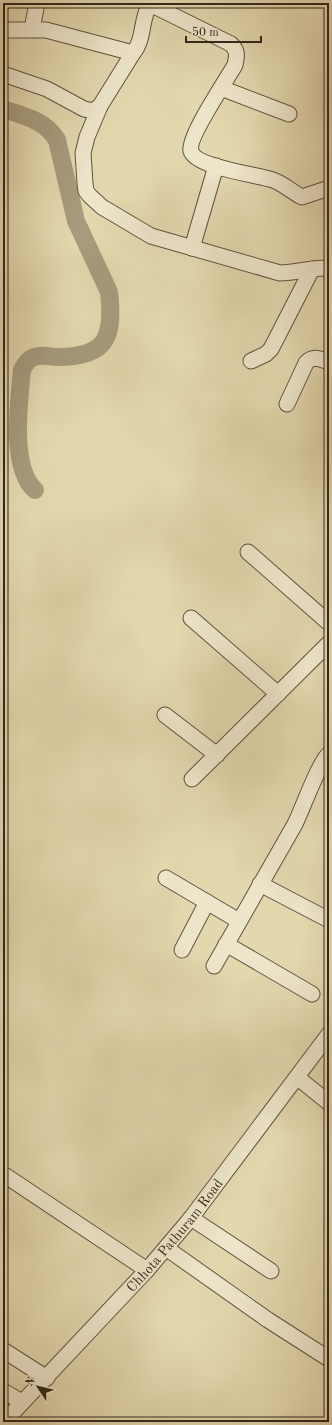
<svg xmlns="http://www.w3.org/2000/svg" width="332" height="1425" font-family="'Old Standard TT',serif">
<rect width="100%" height="100%" fill="#e3d7ae"/>
<filter id="stains"><feTurbulence type="fractalNoise" baseFrequency=".005" numOctaves="4"/><feColorMatrix values="0 0 0 0 .2 0 0 0 0 .09 0 0 0 0 .02 0 0 0 .5 -.17"/></filter>
<radialGradient id="worn" r=".72"><stop offset=".6" stop-color="#630" stop-opacity="0"/><stop offset="1" stop-color="#630" stop-opacity=".3"/></radialGradient>
<g fill="none" stroke-linecap="round" stroke-linejoin="round">
<path stroke="#a69b7d" stroke-width="18" d="M3 109C24 116 45 120 57 140L76 221 109 292C114 337 107 357 58 357 50 357 43 354 34 357 28 359 25 364 22 370 19 401 10 468 35 490"/>
<g stroke="#5e5341" stroke-width="17">
<g id="minor">
<path d="M32 29 37 3"/>
<path d="M3 30H46L133 53C144 40 141 22 148 8L154 6 231 44C238 51 237 56 235 65 227 79 187 138 191 151 195 167 258 175 273 180 284 184 292 192 302 197L329 188"/>
<path d="M3 74 47 89 84 109 93 111 100 106 133 53"/>
<path d="M221 88 289 114"/>
<path d="M100 106 87 137 83 153 85 183 86 191 90 196 102 207 151 236 280 273C297 273 312 267 329 268"/>
<path d="M192 248 216 166"/>
<path d="M251 361 266 354 271 349 312 269"/>
<path d="M287 404 306 363C313 355 320 359 329 362"/>
<path d="M248 552 329 623"/>
<path d="M191 618 278 694"/>
<path d="M165 715 217 755"/>
<path d="M192 779 329 643"/>
<path d="M166 878 239 921"/>
<path d="M260 884 329 920"/>
<path d="M226 944 312 994"/>
<path d="M182 950 207 902"/>
<path d="M214 966 295 824C302 810 320 760 329 754"/>
<path d="M298 1078 329 1103"/>
<path d="M3 1174 147 1270"/>
<path d="M191 1218 271 1271"/>
<path d="M166 1248 268 1320 329 1359"/>
<path d="M3 1350 47 1378"/>
<path d="M3 1391 22 1402"/>
<path id="s1" d="M4 1422 147 1270 191 1218 329 1034"/>
</g>
</g>
<use href="#minor" stroke="#ede5ca" stroke-width="15"/>
</g>
<g text-anchor="middle" stroke-width="3" stroke-linejoin="round" paint-order="stroke">
<g font-size="14" fill="#31271d" stroke="#ede5ca">
<text dy="5" stroke="none"><textPath href="#s1" startOffset="253">Chhota Pathuram Road</textPath></text>
</g>
</g>
<rect width="332" height="1425" fill="none" stroke="#e3d7ae" stroke-width="16"/>
<rect x="4" y="4" width="324" height="1417" fill="none" stroke="#31271d" stroke-width="2"/>
<rect x="8" y="8" width="316" height="1409" fill="none" stroke="#31271d"/>
<g transform="translate(38 1387) rotate(305)" stroke="#ede5ca" stroke-width="3" paint-order="stroke">
<path d="M0-3L7 15L0 10L-7 15Z" fill="#31271d"/>
<text y="-6" font-size="11" font-weight="bold" text-anchor="middle" fill="#31271d">N</text>
</g>
<path d="M186 36v6h75v-6" fill="none" stroke="#31271d" stroke-width="2"/>
<text x="192" y="36" font-size="12" fill="#31271d" stroke="#ede5ca" stroke-width="3" paint-order="stroke">50 m</text>
<rect width="100%" height="100%" filter="url(#stains)"/>
<rect width="100%" height="100%" fill="url(#worn)"/>
</svg>
